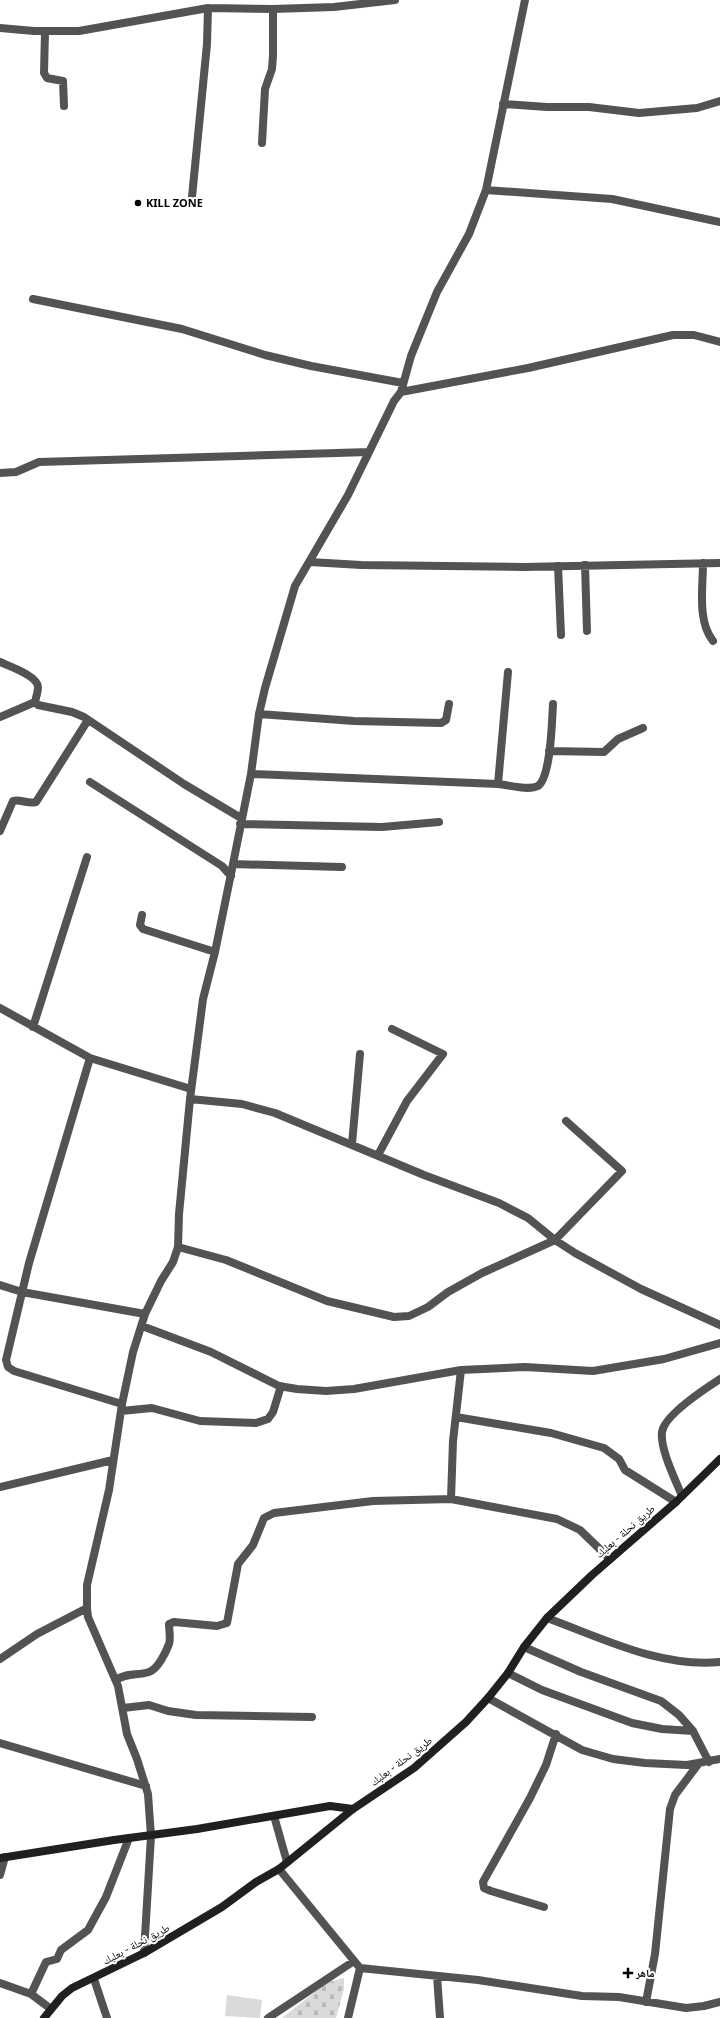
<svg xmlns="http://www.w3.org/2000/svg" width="720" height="2018" font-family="'Noto Sans','Noto Naskh Arabic',sans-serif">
<defs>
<pattern id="cemetery-stones" width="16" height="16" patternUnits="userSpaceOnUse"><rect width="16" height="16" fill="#dadada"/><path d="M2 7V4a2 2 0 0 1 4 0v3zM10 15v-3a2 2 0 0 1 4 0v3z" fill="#b9b9b9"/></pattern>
</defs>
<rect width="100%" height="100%" fill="#fff"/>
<path fill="url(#cemetery-stones)" d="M344 1978V1989L336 2018H282L326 1983Z"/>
<path fill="#dadada" d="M227 1995 262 2000 260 2018 225 2016Z"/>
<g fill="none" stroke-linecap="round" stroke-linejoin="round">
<path stroke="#535353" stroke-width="8" d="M0 28 34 31H79L208 8 273 9 334 7 395 0
M45 32 44 73 47 78 63 81 64 106
M503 104 547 107H589L639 113 697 108 720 101
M262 143 265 89 272 69 273 55V9
M486 190 612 199 720 222
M192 197 207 44 208 8
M33 299 182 329 265 355 311 366 403 383
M401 392 528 368 673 335H694L720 342
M0 473 16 472 39 462 369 452
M310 562 361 565 524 567 720 563
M703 563C703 587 697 621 713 641
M585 565 587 631
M558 566 561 635
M0 662C9 666 38 676 38 687 38 692 36 697 35 702L38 705 72 712 84 717 184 784 241 818
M259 714 354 721 441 723 446 720 449 704
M0 717 35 702
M549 751 604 752 618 739 643 728
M251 774 498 784C509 785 528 791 538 786 551 777 552 720 553 704
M90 782 222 866 231 876
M498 784 508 672
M240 824 382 827 439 822
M0 831 13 801C20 799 28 804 36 802L88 720
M233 864 342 867
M142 915 140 925 143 929 215 952
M0 1008 90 1058 191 1089
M33 1027 87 857
M90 1058 29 1263 6 1360 8 1367 14 1371 122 1404
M190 1099 242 1104 275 1113 424 1175 499 1203 528 1218 555 1240 575 1253 641 1289 720 1325
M352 1144 360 1054
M378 1155 407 1101 443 1054 392 1029
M178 1247 226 1260 327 1301 394 1317 409 1316 428 1307 448 1292 482 1273 555 1240 622 1171 566 1121
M0 1285 22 1292 145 1314
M142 1326 211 1352 279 1386 297 1389 326 1391 354 1389 461 1370 525 1367 593 1371 664 1359 720 1343
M121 1411 152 1408 200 1421 256 1423 268 1419 273 1412 281 1386
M456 1417 551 1433 604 1448 619 1459 625 1470 676 1502
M0 1487 113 1460
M682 1496C675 1479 660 1449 662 1432 664 1415 706 1388 720 1379
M451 1499 453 1441 461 1370
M547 1618C602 1638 660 1668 720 1662
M524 1647 581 1672 661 1701 679 1715 693 1731 709 1762
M0 1659 37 1634 87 1608
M508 1673 542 1690 632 1723 662 1729 693 1731
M116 1680C128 1672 137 1676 149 1672 158 1669 166 1652 169 1644 171 1638 169 1630 169 1624L174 1622 217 1626 227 1623 238 1564 253 1545 264 1518 274 1513 373 1501 451 1499 557 1519 580 1530 610 1559
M488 1698 582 1750 613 1759 645 1763 687 1765 720 1759
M123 1708 149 1705 168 1711 196 1715 312 1717
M0 1743 146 1786
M274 1816 287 1862
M279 1869 360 1968 348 2018
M0 1875 5 1857
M544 1907 491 1891 484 1888 483 1882 530 1798 546 1765 556 1734
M144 1953 151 1836 148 1794 137 1759 127 1734 118 1686 88 1617 87 1608V1585L109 1490 122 1404 133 1352 145 1314 161 1281 173 1262 178 1247 179 1214 190 1099 203 999 215 952 233 864 251 774 259 714 265 688 295 586 348 495 394 401 401 392 411 356 437 292 469 234 486 190 525 0
M360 1968 478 1980 582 1996 619 1997 686 2008 704 2006 720 2002
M437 1976 440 2018
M94 1979 107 2018
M0 1983 31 1994 51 2009
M31 1994 46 1962 57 1959 61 1950 88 1930 106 1897 129 1838
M646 2002 655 1954 670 1809 675 1795 699 1763
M268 2018 354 1961"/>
<path stroke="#202020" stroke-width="8" d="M0 1858 114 1840 197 1829 330 1806 353 1809
M44 2018 62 1996 72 1988 144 1953 222 1907 256 1882 279 1869 353 1809 414 1768 466 1722 488 1698 508 1673 524 1647 547 1618 592 1575 676 1502 720 1459"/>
</g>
<g fill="#000" stroke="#fff" stroke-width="1.5">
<circle cx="138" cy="203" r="4"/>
<path d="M626 1967h4v4h4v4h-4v4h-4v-4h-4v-4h4z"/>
</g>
<g text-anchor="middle" stroke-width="4" stroke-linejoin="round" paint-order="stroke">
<g font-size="11" font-weight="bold" fill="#000" stroke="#fff" text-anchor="start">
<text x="146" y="207">KILL ZONE</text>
<text x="636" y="1977">ماهر</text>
</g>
<g font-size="11" fill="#000" stroke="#fff">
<text transform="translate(625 1531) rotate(-41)" y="4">طريق نحلة - بعلبك</text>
<text transform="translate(401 1761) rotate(-37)" y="4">طريق نحلة - بعلبك</text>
<text transform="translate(136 1944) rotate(-28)" y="4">طريق نحلة - بعلبك</text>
</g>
</g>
</svg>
